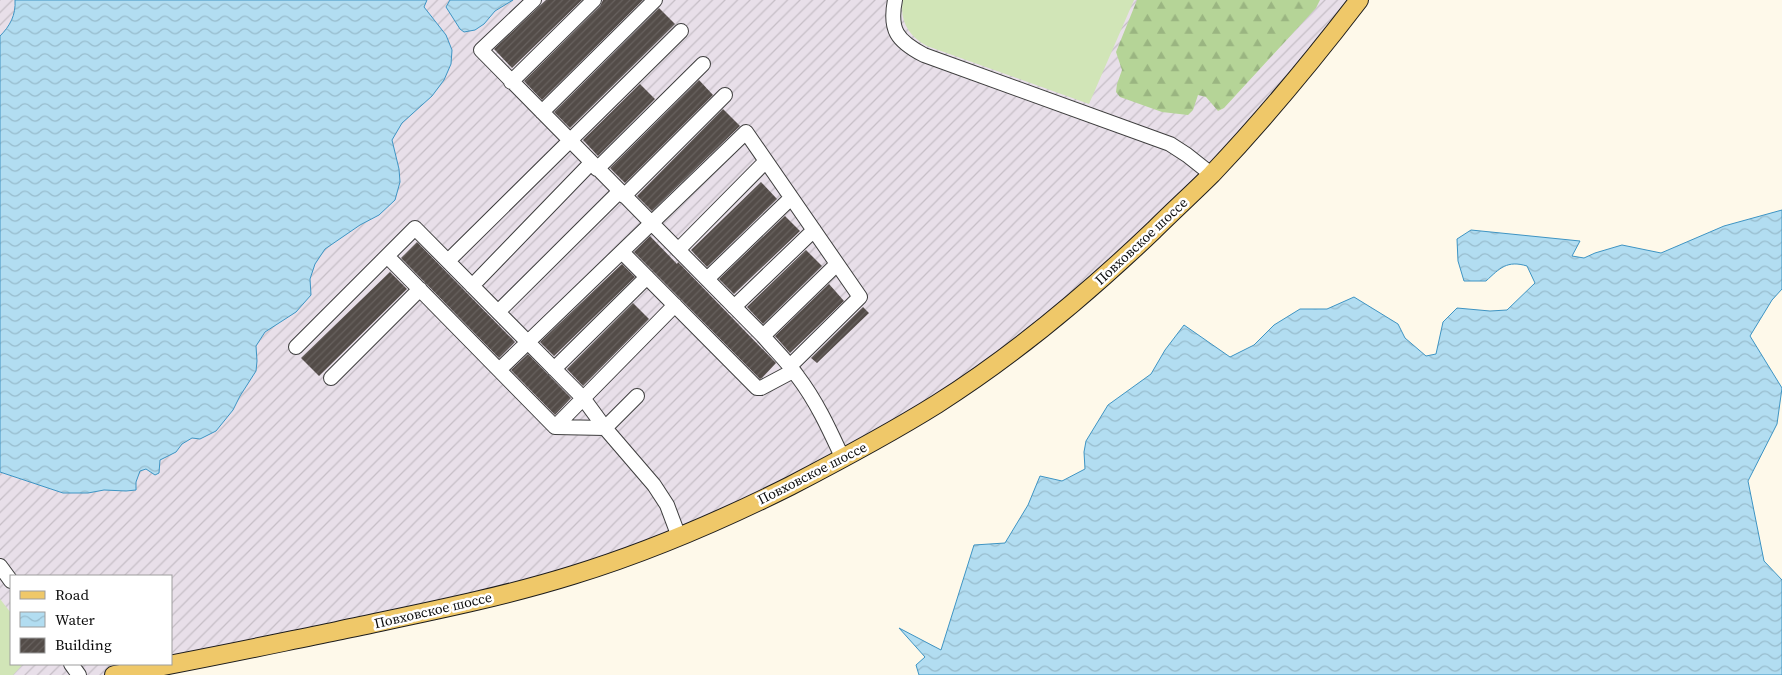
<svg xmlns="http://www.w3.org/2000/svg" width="1782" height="675" font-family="'Source Serif 4',serif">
<defs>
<pattern id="industrial-furrows" width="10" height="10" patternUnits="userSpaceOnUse" patternTransform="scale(1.25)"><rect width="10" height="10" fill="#e8dfe9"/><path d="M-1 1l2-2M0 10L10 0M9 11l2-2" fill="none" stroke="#c6bec6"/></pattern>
<pattern id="forest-firs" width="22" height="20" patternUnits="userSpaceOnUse" patternTransform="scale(1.25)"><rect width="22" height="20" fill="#b5d497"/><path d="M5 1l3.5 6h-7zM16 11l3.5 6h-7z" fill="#9ab581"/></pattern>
<pattern id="water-waves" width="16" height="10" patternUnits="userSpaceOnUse" patternTransform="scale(1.25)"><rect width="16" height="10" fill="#b2ddf1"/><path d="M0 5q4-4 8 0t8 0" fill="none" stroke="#98bccd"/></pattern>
<pattern id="building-hatch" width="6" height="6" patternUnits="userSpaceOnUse" patternTransform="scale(1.25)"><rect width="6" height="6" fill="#534c48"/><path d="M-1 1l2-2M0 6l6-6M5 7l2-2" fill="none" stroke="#67615e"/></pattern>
</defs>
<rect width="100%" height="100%" fill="#fef9ea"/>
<path fill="url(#industrial-furrows)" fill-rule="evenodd" d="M0 0H1359L1304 69 1211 174 1112 269 1059 316 1006 356 939 402 843 459 773 494 679 537 575 574 524 589 407 616 166 666 114 675H0ZM11 576H171V664H11Z"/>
<path fill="#d1e5b7" d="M903 0H1134L1089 104 927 46C909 36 899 21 903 0Z
M0 599 11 613V664H23L13 675H0Z"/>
<path fill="url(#forest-firs)" d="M1137 0H1320L1316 8 1224 108 1218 111 1206 97 1198 95 1193 110 1188 115 1162 112 1120 97 1116 92 1117 84 1122 70 1116 52Z"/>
<path fill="url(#water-waves)" stroke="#3e94c3" d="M15 0H427L424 7 446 35 452 50 451 64 444 80 432 96 402 123 392 140 399 169 400 182 395 200 379 215 360 225 325 249 315 264 310 279 311 295 296 312 265 332 256 346 257 361 256 371 240 396 233 410 216 431 200 439 192 438 182 444 176 452 160 460 159 473 155 475 146 469 140 471 136 482V490L126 491 104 490 88 493H63L0 472V36C10 26 16 15 15 0Z
M450 0H513L495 11 484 24 475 30 464 32 460 29 446 7Z
M1782 210V289L1772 300 1750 336 1782 388 1777 424 1748 481 1764 561 1782 580V675H919L916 665 925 657 899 628 941 650 974 545 1005 543 1028 505 1040 476 1062 481 1085 469 1084 452 1086 441 1108 405 1151 374 1165 350 1184 325 1230 357 1254 345 1274 325 1300 309H1327L1354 297 1398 324 1405 338 1426 356 1436 354 1443 322 1457 308 1490 311 1507 310 1535 283 1527 266C1507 260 1500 268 1486 281H1464L1458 261 1457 239 1471 230 1580 241 1572 256 1584 258 1595 253 1622 245 1661 253 1724 226Z"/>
<path fill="url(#building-hatch)" d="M546 0H582L512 68 494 49Z
M603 0H643L542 100 524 81 600 6Z
M659 8 675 24 570 128 554 112Z
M699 80 713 95 625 183 610 168Z
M640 84 655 99 598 156 583 140Z
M723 109 740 126 652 211 637 196Z
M761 182 777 199 707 267 691 250Z
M785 216 800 231 734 294 719 279Z
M650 236 677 264 678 262 776 363 762 378 760 379 634 252Z
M417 242 515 342 499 358 401 258Z
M806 250 822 266 763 324 747 307Z
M622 264 635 277 554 356 540 342Z
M390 272 407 289 319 376 301 358Z
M829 284 844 301 790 353 775 336Z
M633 303 649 319 583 386 567 369Z
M863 307 869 313 817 363 811 358Z
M528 354 571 398 555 415 511 370Z"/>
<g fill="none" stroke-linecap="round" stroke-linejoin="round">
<g stroke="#3e3e3e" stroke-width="16">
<path id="minor" d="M534 0 481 50 763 336C775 350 788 362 798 377 817 402 830 431 843 459
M895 0C889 30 897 41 924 55L1170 144 1187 155 1211 174
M511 82 594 0
M542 112 655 0
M597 169 703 64
M624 196 725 95
M678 250 766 161
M622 252 757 388H761L793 371
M387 256 555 427 605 428 637 396
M448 261 681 31
M707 279 791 198
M472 286 591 163
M734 307 814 230
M498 312 620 191
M763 336 837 264
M296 347 415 228 583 398 605 428 654 485 667 505 679 537
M554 369 647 277
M499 370 746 132 860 297 790 366
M331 378 420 289
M555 427 675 305
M0 566 11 581
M71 664 79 675"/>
</g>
<g stroke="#1c1c1c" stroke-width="20">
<path id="major" d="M114 675C189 662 263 646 337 631 416 614 496 599 573 575 648 552 720 521 790 486 840 460 889 434 937 404 1016 354 1087 294 1154 230 1173 211 1193 193 1212 174 1264 119 1313 60 1359 0"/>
</g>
<use href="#minor" stroke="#fff" stroke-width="14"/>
<use href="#major" stroke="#efc869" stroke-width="18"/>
</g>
<g text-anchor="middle" stroke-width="5" stroke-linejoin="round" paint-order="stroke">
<g font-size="14" fill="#0b0b0b" stroke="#fff">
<text transform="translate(1141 241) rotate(-43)" y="5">Повховское шоссе</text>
<text transform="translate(812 473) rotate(-27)" y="5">Повховское шоссе</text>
<text transform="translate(433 610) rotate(-13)" y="5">Повховское шоссе</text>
</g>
</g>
<rect x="10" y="575" width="162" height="90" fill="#ffffff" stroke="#9d9d9d"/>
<rect x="20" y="591" width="25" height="8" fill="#efc869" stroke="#9d9d9d"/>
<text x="55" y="600" font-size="15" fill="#0b0b0b">Road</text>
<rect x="20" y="612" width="25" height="15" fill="url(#water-waves)" stroke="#9d9d9d"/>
<text x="55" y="625" font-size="15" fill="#0b0b0b">Water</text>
<rect x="20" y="638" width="25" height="15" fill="url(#building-hatch)" stroke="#9d9d9d"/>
<text x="55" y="650" font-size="15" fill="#0b0b0b">Building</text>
</svg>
